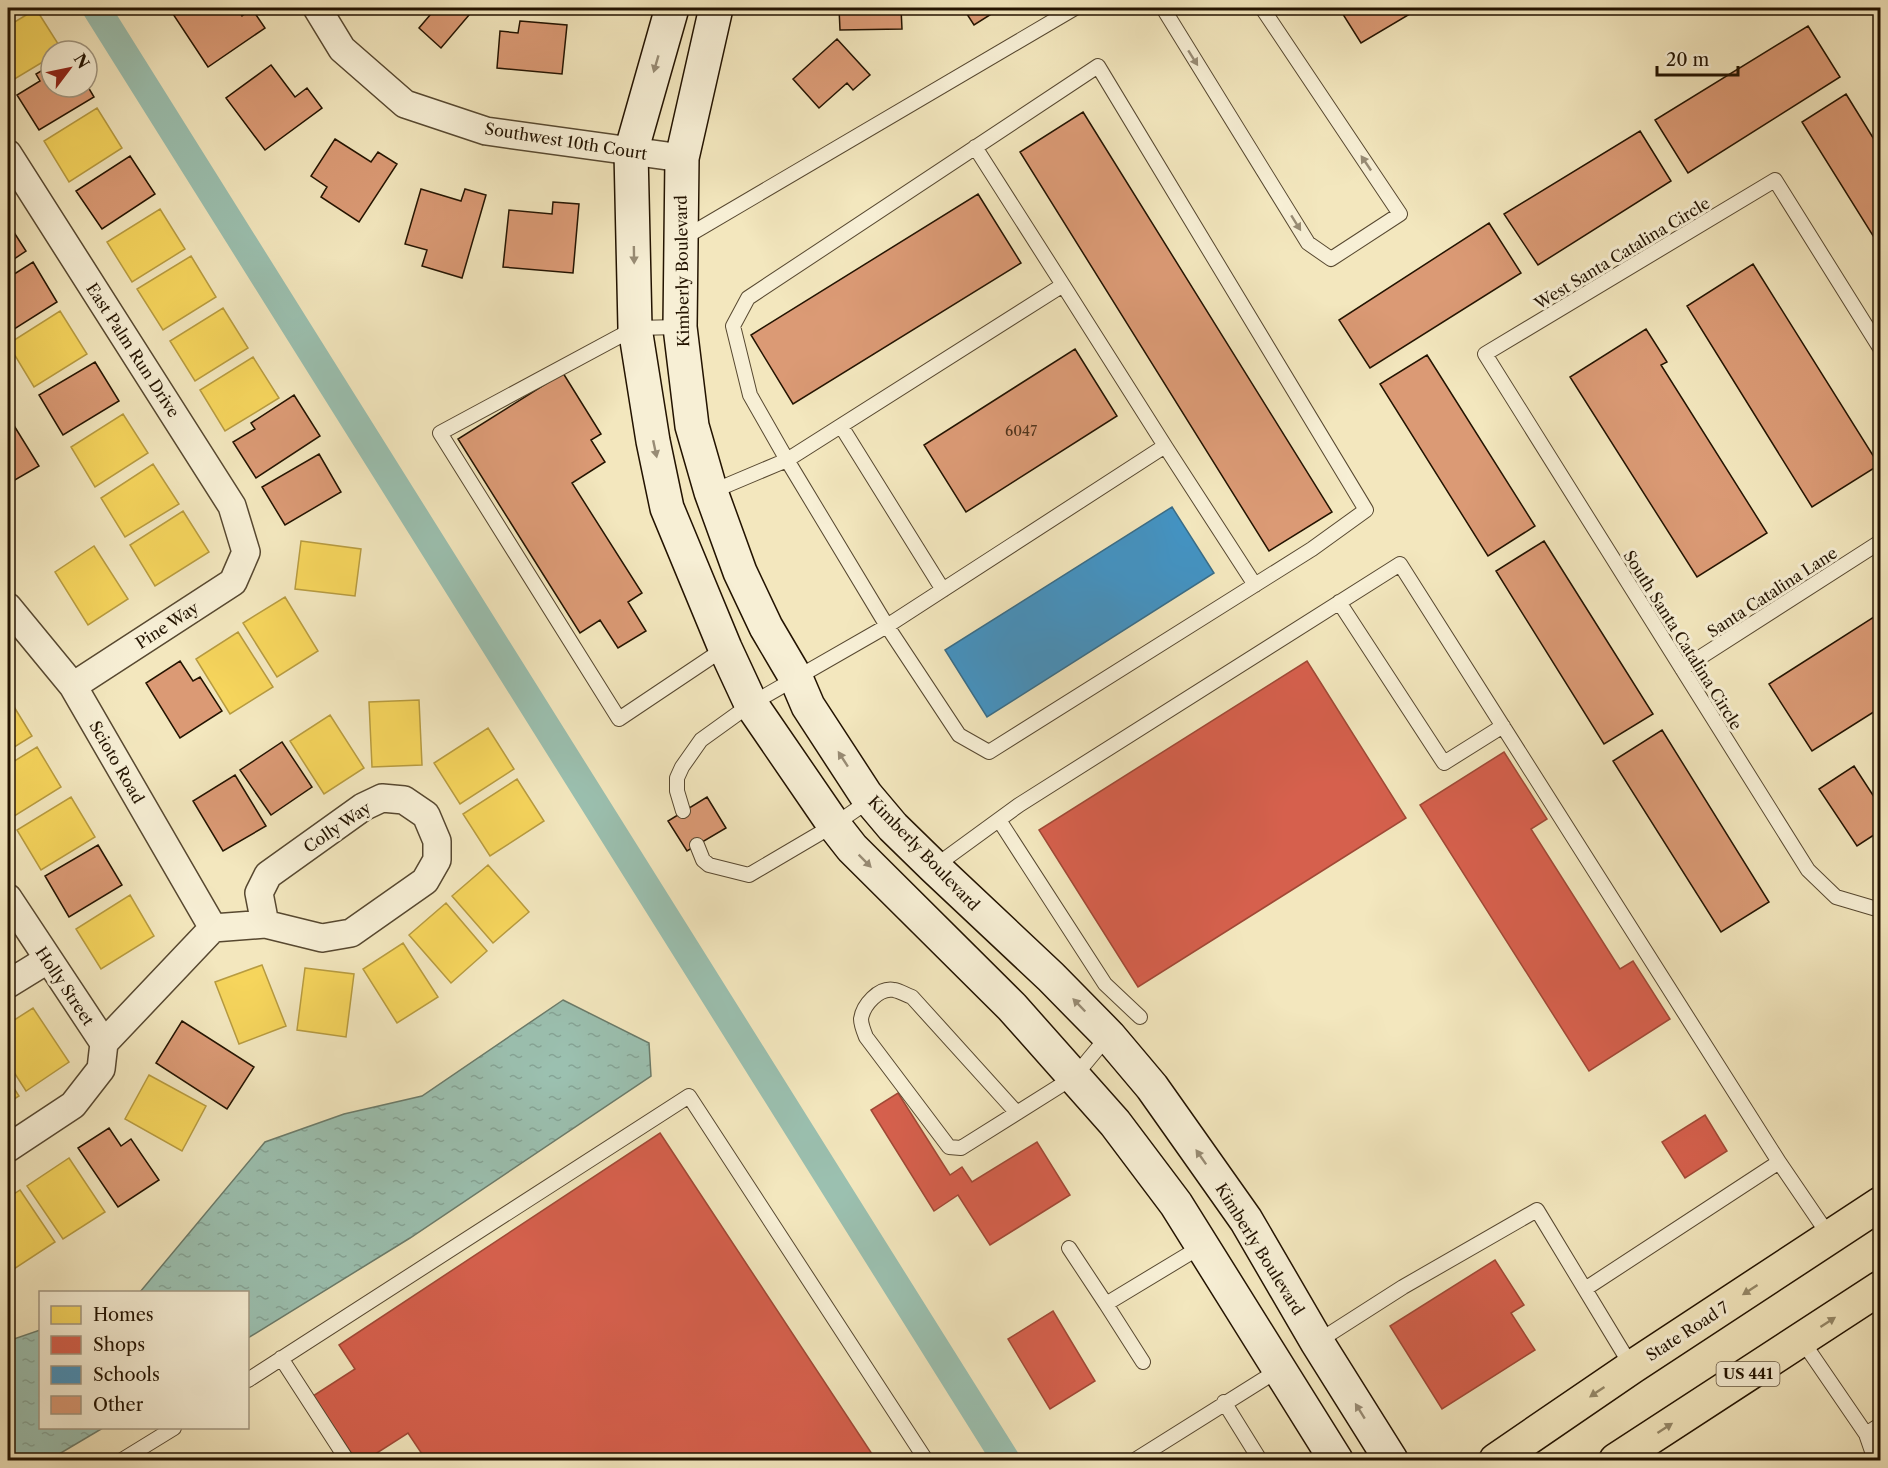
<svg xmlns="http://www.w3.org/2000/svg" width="1888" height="1468" font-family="'Libre Caslon Text',serif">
<defs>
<pattern id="water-ripples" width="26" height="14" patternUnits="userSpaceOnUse" patternTransform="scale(1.5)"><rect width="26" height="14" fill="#9bc0b0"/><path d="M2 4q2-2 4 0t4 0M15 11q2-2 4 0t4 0" fill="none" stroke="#85a496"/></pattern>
</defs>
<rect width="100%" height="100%" fill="#f3e7be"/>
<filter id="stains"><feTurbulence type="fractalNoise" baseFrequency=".00333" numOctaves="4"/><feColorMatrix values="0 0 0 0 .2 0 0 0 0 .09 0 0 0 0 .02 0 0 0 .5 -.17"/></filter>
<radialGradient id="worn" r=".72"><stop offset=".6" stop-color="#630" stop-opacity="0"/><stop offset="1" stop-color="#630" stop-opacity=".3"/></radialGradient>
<path fill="url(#water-ripples)" stroke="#6b7b6a" stroke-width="1.5" d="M563 1000 649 1043 651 1076 410 1238 248 1338V1292H140L265 1142 344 1114 422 1096Z
M40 1330V1428H103L49 1460H8V1341Z"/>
<path fill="#f6d55c" stroke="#b79b40" stroke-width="1.5" d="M36 9 62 50 51 51V57L8 83V26Z
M97 108 122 148 69 182 44 141Z
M160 209 185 249 132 282 107 242Z
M191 256 216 297 163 330 137 289Z
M223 308 248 348 195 381 170 341Z
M60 311 87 354 34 387 8 344Z
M253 357 279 398 225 431 200 390Z
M123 414 148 453 95 487 71 447Z
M153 464 179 504 125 537 101 498Z
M183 511 209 552 155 586 130 545Z
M301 541 361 549 355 596 295 589Z
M94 546 128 599 88 625 55 572Z
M285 597 318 651 277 677 243 623Z
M238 632 273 687 230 714 196 659Z
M8 697 32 736 8 751Z
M419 700 422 765 372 767 369 702Z
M330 715 364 768 324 794 290 741Z
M488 728 514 769 460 804 434 763Z
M37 747 61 787 8 820V765Z
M517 779 544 821 490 856 463 814Z
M71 797 95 837 41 870 17 830Z
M488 865 529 912 493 943 452 896Z
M130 895 154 936 101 969 76 929Z
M446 903 487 951 451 983 409 935Z
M403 943 438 997 397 1023 363 969Z
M262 965 286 1026 239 1044 215 982Z
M305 968 354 974 346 1037 297 1030Z
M33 1008 69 1062 26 1091 8 1063V1024Z
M149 1075 206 1106 182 1151 125 1119Z
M8 1079 19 1096 8 1103Z
M69 1158 105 1212 63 1239 27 1186Z
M20 1190 55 1242 14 1269 8 1259V1198Z"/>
<path fill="#d6604d" stroke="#a04936" stroke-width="1.5" d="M1307 661 1406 818 1138 987 1039 830Z
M1504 752 1547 819 1531 829 1620 969 1633 961 1670 1019 1589 1071 1420 805Z
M898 1093 950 1175 962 1167 972 1182 1037 1142 1070 1195 990 1245 958 1195 934 1211 871 1110Z
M1705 1115 1727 1151 1685 1178 1662 1142Z
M660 1133 876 1460H426L408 1433 366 1460H356L313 1396 355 1369 339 1345Z
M1495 1260 1524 1305 1511 1313 1535 1350 1442 1409 1390 1326Z
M1053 1311 1095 1381 1050 1409 1008 1339Z"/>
<path fill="#4393c3" stroke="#396d88" stroke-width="1.5" d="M1172 507 1214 573 987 717 945 650Z"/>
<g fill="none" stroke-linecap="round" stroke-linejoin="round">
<path stroke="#9bc0b0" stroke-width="28" d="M96 8 1006 1460"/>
</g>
<path fill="#db9a75" stroke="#231300" stroke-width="1.5" d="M176 8H237L242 16 252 9 265 28 208 67 171 11Z
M436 8H475L441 48 419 28Z
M839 8H901L902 29 840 30Z
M963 8H1001L974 25Z
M1339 8H1420L1361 43Z
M520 21 567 25 562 74 497 68 500 31 518 33Z
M1808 26 1840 77 1688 173 1655 120Z
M837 39 870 75 853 90 847 83 819 108 793 79Z
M51 65V87H87V85L94 97 39 130 17 95 40 81 36 74Z
M271 65 295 97 307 88 322 108 265 150 226 98Z
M1846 94 1880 149V247L1802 122Z
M1083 112 1332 512 1269 551 1020 152Z
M1640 131 1671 181 1538 265 1504 214Z
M335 139 371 162 378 152 397 164 359 222 321 197 327 187 311 176Z
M130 156 155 194 102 229 76 191Z
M421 189 461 201 465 189 486 195 462 278 422 266 427 250 405 244Z
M978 194 1021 263 793 404 751 335Z
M553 202 579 204 573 273 503 267 509 210 552 214Z
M8 223 26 251 8 263Z
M1489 223 1521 273 1370 368 1339 320Z
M33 262 57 302 8 333V278Z
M1753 264 1879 465 1812 507 1687 306Z
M1646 329 1667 362 1661 365 1767 533 1697 577 1570 377Z
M1075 349 1117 416 966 512 924 445Z
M1427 355 1535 526 1488 556 1380 384Z
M95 362 119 401 63 435 39 395Z
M563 373 601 434 591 440 605 462 572 483 642 593 628 602 646 631 618 648 600 620 580 633 458 439Z
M294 395 320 436 256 478 233 442 255 429 251 423Z
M13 424 39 466 8 484V427Z
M319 454 341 492 285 525 262 487Z
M1544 541 1653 714 1604 744 1496 571Z
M1880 613V708L1812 751 1769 684Z
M180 661 193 681 200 677 222 711 180 738 146 683Z
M1662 730 1769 902 1721 932 1613 761Z
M282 742 312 787 271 815 240 770Z
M1854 766 1880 806V831L1857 846 1819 789Z
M235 775 266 826 223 851 193 801Z
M707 797 726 828 687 851 668 821Z
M98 845 122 885 69 917 45 876Z
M182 1021 254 1067 227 1109 156 1063Z
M109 1128 121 1146 131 1139 159 1180 118 1207 78 1148Z"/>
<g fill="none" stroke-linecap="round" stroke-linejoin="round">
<g stroke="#574830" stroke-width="16">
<path id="lane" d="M1163 8 1308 243 1331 259 1400 214 1262 8
M1880 8V9
M975 147 1063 285
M682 239 1075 8
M680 327 635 328 440 433 619 719 725 648
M1880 348 1775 180 1485 354 1808 870 1836 897 1880 910
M841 426 943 590
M711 492 787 460 750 395 733 326 748 298 1098 66 1366 510 1312 549 989 752 959 735 887 626 1165 446 1255 585
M1339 602 1444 763 1503 726
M1682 669 1880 542
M683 811 677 791V778L682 767 701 740 751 704 887 626 787 460 1063 285 1165 446
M999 820 1105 984 1140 1017
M697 845 703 860 709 865 749 875 834 825 870 800
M934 867 1019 805 1400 564 1779 1162 1585 1289
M1017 1113 912 997C906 995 900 991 894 990 879 987 863 1005 861 1019 861 1024 864 1032 866 1037L949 1147 961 1148 1074 1077 1108 1036
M1779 1162 1830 1237
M1069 1248 1106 1304
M1801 1339 1866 1434 1880 1425
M1317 1342 1403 1287 1537 1210 1632 1367
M281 1358 347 1460
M1143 1362 1106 1304 1202 1246
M248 1380 689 1096 926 1460
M1224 1402 1260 1460
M1866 1434 1875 1460
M122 1460 174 1428
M1135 1460 1280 1369"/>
</g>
<g stroke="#574830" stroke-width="30">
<path id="street" d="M317 8 342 49 405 104 486 131 682 158
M8 154 232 506 246 552 233 582 73 686
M8 607 73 686 213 928
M8 898 104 1043
M8 984 47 960
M8 1148 73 1105 101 1069 104 1043 213 928 265 924 322 938 351 933 425 881 437 860V841L426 815 404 800 382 798 363 807 268 875 259 893 265 924"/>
</g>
<g stroke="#231300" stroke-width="36">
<path id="secondary" d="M672 8 631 152 635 328 653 441 667 508 725 648 751 704 834 825 852 848 1012 1007 1115 1123 1176 1204 1336 1460
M716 8 682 158 680 327 692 426 711 492 740 572 766 627 796 678 808 706 866 795 893 827 934 867 1051 977 1109 1036 1152 1087 1246 1220 1317 1342 1391 1460"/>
</g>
<g stroke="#231300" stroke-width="36">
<path id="primary" d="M1496 1460 1632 1367 1880 1204
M1616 1460 1880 1288"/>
</g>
<use href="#lane" stroke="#f7efd5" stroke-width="14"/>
<use href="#street" stroke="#f7efd5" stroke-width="27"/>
<use href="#secondary" stroke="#f7efd5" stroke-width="33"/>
<use href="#primary" stroke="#f3e7be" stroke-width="33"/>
</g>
<defs><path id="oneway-solid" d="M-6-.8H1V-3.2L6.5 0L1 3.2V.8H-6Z" transform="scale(1.5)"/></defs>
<g fill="#988c75">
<use href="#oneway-solid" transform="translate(1193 58) rotate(58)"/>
<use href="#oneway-solid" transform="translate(656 64) rotate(106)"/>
<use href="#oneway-solid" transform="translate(1366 163) rotate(-124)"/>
<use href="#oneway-solid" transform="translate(1296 223) rotate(58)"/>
<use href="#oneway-solid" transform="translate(634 255) rotate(89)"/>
<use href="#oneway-solid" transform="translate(655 449) rotate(78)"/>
<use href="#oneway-solid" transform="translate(843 759) rotate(-123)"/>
<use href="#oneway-solid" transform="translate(865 861) rotate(45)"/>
<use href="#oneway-solid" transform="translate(1079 1005) rotate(-134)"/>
<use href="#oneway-solid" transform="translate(1201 1157) rotate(-125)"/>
<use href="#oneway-solid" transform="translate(1360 1411) rotate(-122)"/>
</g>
<g fill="#958868">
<use href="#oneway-solid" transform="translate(1750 1290) rotate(147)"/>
<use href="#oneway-solid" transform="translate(1828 1322) rotate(-33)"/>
<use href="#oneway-solid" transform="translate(1597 1392) rotate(146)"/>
<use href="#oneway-solid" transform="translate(1665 1428) rotate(-33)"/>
</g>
<g text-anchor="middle" stroke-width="6" stroke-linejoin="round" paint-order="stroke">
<g font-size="14" fill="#51351d">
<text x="1021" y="436">6047</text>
</g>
<rect fill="#f7efd5" stroke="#635540" stroke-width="1.5" x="1716.5" y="1362" width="63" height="24" rx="4.5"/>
<g font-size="15" font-weight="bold" fill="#231300">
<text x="1748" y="1379">US 441</text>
</g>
<g font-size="16" fill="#231300" stroke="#f7efd5">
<text transform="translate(566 141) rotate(9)" y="6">Southwest 10th Court</text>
<text transform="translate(1622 253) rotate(-31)" y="6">West Santa Catalina Circle</text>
<text transform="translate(682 271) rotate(-91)" y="6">Kimberly Boulevard</text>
<text transform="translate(133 350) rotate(57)" y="6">East Palm Run Drive</text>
<text transform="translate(1772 592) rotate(-33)" y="6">Santa Catalina Lane</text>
<text transform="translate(167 625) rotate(-33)" y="6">Pine Way</text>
<text transform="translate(1683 640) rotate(58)" y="6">South Santa Catalina Circle</text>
<text transform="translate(117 762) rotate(60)" y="6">Scioto Road</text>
<text transform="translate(337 827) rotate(-34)" y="6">Colly Way</text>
<text transform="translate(924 853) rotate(46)" y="6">Kimberly Boulevard</text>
<text transform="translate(65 986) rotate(56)" y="6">Holly Street</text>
<text transform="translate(1260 1249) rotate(58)" y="6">Kimberly Boulevard</text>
<text transform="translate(1687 1331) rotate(-33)" y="6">State Road 7</text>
</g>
</g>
<rect width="1888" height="1468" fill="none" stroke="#f3e7be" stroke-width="30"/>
<rect x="9" y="9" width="1870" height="1450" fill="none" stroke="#231300" stroke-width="3"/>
<rect x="15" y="15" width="1858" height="1438" fill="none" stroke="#231300" stroke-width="1.5"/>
<rect x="39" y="1291" width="210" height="138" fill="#f7efd5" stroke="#a29780" stroke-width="1.5"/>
<rect x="51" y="1306" width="30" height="18" fill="#f6d55c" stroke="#a29780" stroke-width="1.5"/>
<text x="93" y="1321" font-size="18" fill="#231300">Homes</text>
<rect x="51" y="1336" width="30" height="18" fill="#d6604d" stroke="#a29780" stroke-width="1.5"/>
<text x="93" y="1351" font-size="18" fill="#231300">Shops</text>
<rect x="51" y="1366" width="30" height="18" fill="#4393c3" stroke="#a29780" stroke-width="1.5"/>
<text x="93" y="1381" font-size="18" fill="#231300">Schools</text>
<rect x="51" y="1396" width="30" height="18" fill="#db9a75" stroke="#a29780" stroke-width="1.5"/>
<text x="93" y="1411" font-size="18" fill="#231300">Other</text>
<g transform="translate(69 69) rotate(58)"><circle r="28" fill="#f7efd5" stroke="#a29780" stroke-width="1.5"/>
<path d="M0-4.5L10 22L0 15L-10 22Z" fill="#8f2418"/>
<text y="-9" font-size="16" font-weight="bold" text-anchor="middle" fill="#231300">N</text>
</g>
<path d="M1657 66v9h81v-9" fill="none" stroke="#231300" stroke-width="3"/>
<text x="1666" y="66" font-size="18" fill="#231300" stroke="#f7efd5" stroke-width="4.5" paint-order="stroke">20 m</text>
<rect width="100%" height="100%" filter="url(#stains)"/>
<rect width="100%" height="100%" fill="url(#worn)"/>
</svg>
